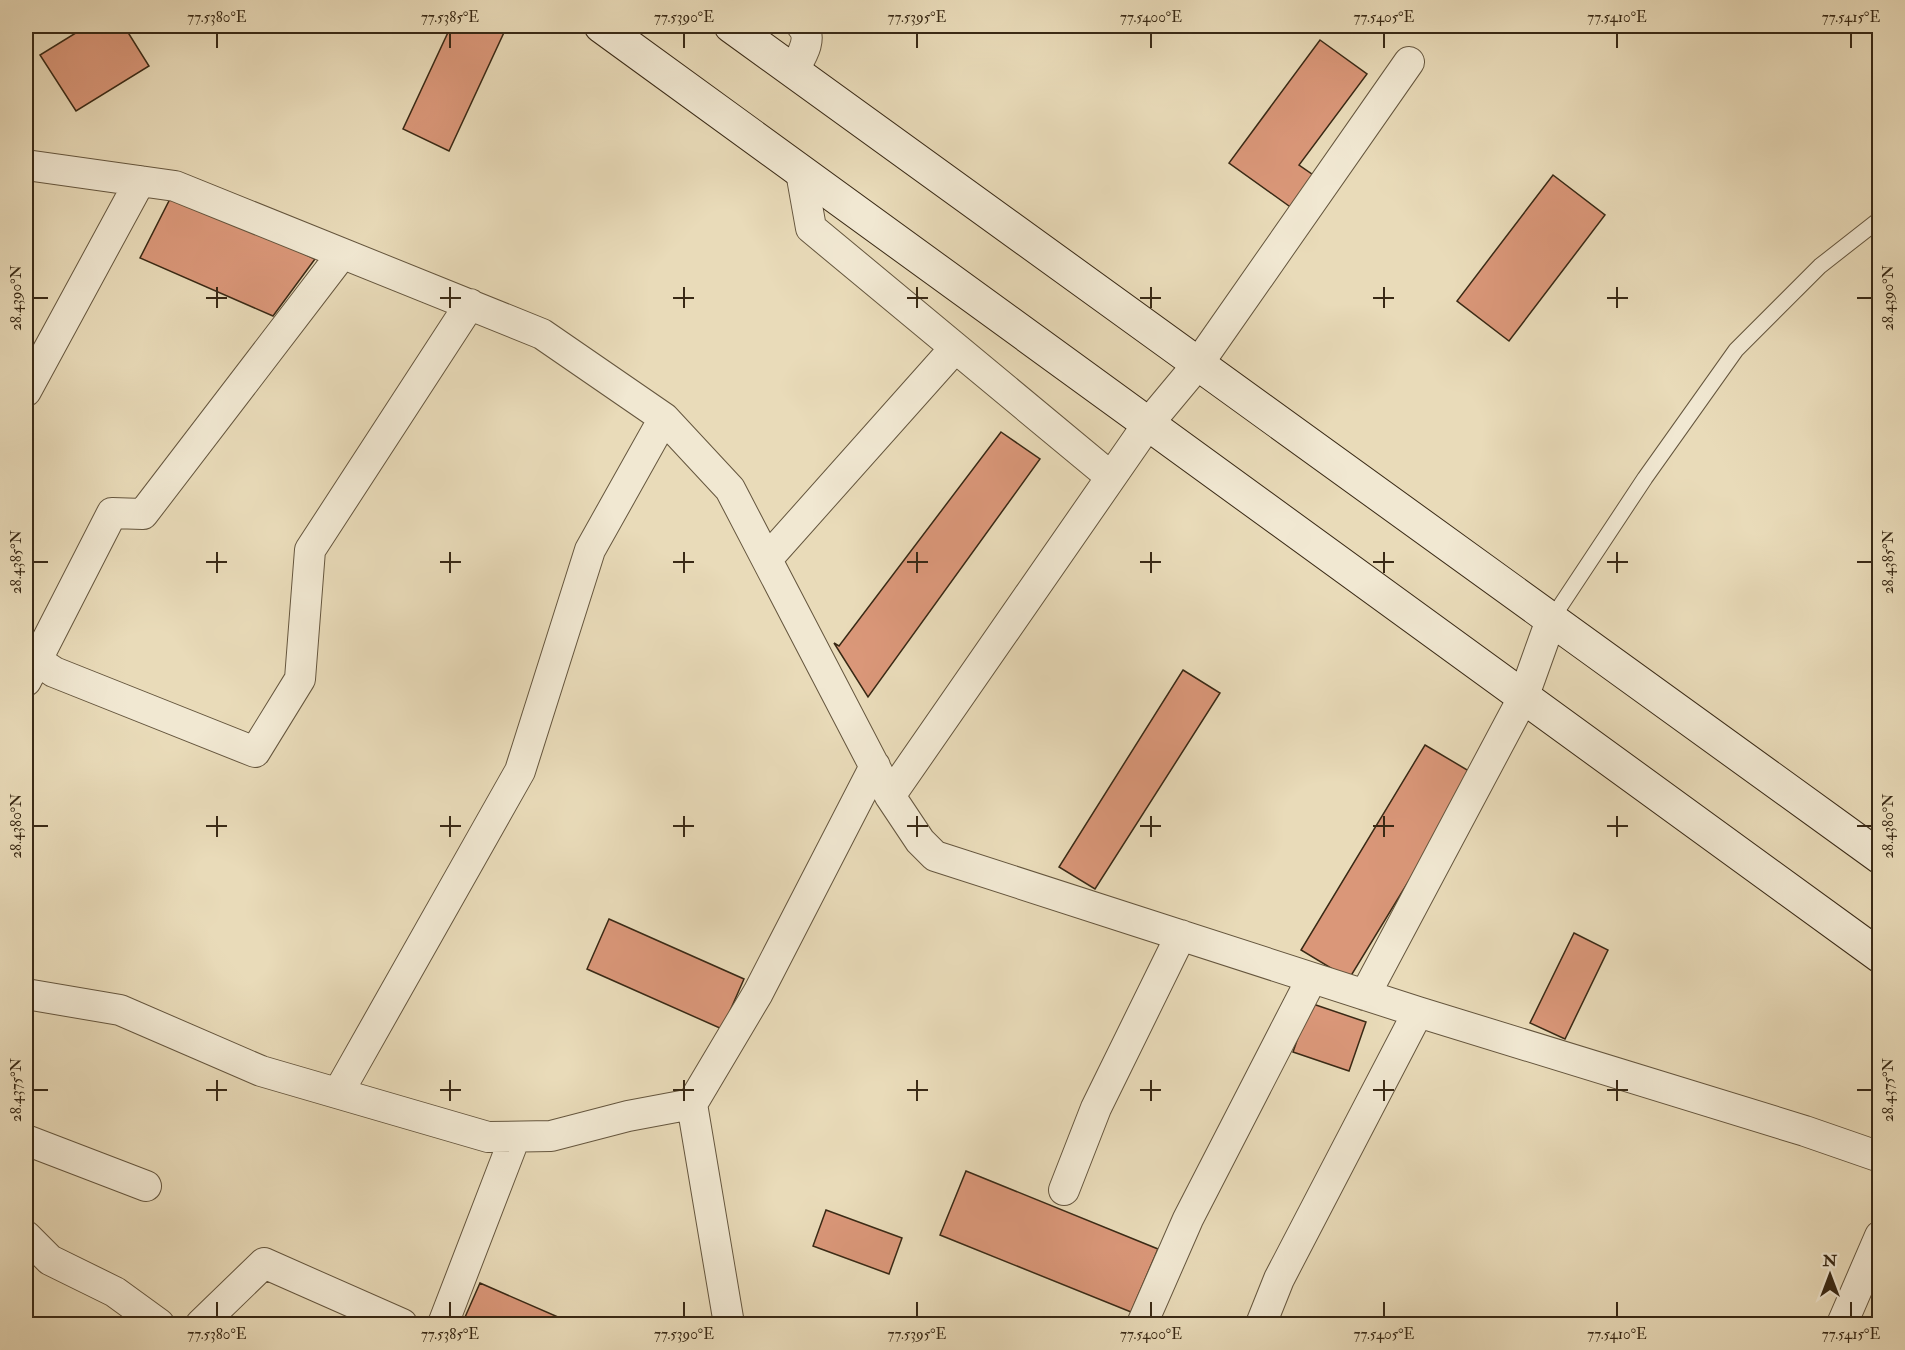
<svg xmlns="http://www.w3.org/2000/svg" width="1905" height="1350" font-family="'IM FELL Double Pica',serif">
<rect width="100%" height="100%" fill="#e9dbb9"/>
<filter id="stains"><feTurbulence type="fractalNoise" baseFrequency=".00333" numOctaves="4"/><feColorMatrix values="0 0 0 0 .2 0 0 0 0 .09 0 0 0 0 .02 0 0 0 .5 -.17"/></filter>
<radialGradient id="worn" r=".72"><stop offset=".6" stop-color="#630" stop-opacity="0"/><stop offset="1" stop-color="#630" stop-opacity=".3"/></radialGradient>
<path fill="#da9779" stroke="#392915" stroke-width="1.5" d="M87 26H124L149 66 76 111 40 55Z
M451 26H507L449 151 403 129Z
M1320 40 1367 74 1299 165 1319 179 1296 211 1229 163Z
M1553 175 1605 215 1509 341 1457 301Z
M173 193 315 259 273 316 140 258Z
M1001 432 1040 459 868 697 834 643 839 646Z
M1183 670 1220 693 1095 889 1059 867Z
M1425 745 1474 774 1349 979 1301 950Z
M609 919 744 979 722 1029 587 969Z
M1574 933 1608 950 1565 1039 1530 1023Z
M1310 1003 1366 1022 1349 1071 1293 1052Z
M966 1171 1158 1249 1131 1312 940 1235Z
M826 1210 902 1238 889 1274 813 1246Z
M480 1283 574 1324H462Z"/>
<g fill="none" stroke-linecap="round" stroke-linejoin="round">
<g stroke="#65563e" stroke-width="17">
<path id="service" d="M1551 620 1645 478 1736 350 1820 266 1880 219"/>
</g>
<g stroke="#65563e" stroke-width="32">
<path id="minor" d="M793 71C800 58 814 39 802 26
M26 165 175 186 542 334 664 418 730 489 890 796 920 841 935 856 1418 1012 1805 1131 1880 1157
M801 172 811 228 1111 477
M26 391 140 181
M767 559 955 348
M26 653 54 672 255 752 300 679 310 550 470 304
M26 681 112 513 143 514 342 254
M890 796 1148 424 1198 364 1409 62
M26 994 120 1010 261 1071 488 1137 551 1136 628 1116 692 1104
M1365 995 1523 698 1551 620
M338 1093 520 771 590 550 664 418
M26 1140 146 1186
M1064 1190 1096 1108 1181 935
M26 1236 50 1260 115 1292 159 1324
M201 1324 264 1263 402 1324
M443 1324 515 1137
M729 1324 692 1104 758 993 875 766
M1142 1324 1188 1219 1312 978
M1261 1324 1279 1279 1418 1012
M1842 1324 1880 1236"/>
</g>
<g stroke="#392915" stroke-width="35">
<path id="secondary" d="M601 26 1880 956
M731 26 1880 857"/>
</g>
<use href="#service" stroke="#f1e8d2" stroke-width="15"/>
<use href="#minor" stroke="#f1e8d2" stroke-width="30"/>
<use href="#secondary" stroke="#f1e8d2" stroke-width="33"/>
</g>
<path fill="none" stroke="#392915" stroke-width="2" d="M217 33V48M450 33V48M684 33V48M917 33V48M1151 33V48M1384 33V48M1617 33V48M1851 33V48M217 287V308M450 287V308M684 287V308M917 287V308M1151 287V308M1384 287V308M1617 287V308M33 298H48M206 298H227M440 298H461M673 298H694M907 298H928M1140 298H1161M1373 298H1394M1607 298H1628M1857 298H1872M217 552V573M450 552V573M684 552V573M917 552V573M1151 552V573M1384 552V573M1617 552V573M33 562H48M206 562H227M440 562H461M673 562H694M907 562H928M1140 562H1161M1373 562H1394M1607 562H1628M1857 562H1872M217 816V837M450 816V837M684 816V837M917 816V837M1151 816V837M1384 816V837M1617 816V837M33 826H48M206 826H227M440 826H461M673 826H694M907 826H928M1140 826H1161M1373 826H1394M1607 826H1628M1857 826H1872M217 1080V1101M450 1080V1101M684 1080V1101M917 1080V1101M1151 1080V1101M1384 1080V1101M1617 1080V1101M33 1090H48M206 1090H227M440 1090H461M673 1090H694M907 1090H928M1140 1090H1161M1373 1090H1394M1607 1090H1628M1857 1090H1872M217 1302V1317M450 1302V1317M684 1302V1317M917 1302V1317M1151 1302V1317M1384 1302V1317M1617 1302V1317M1851 1302V1317"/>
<rect width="1905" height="1350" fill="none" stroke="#e9dbb9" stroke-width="66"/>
<g transform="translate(1830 1275)" stroke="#f1e8d2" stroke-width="4.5" paint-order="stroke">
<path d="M0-4.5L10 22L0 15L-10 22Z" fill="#392915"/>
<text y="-9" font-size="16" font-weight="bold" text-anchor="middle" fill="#392915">N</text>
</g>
<rect x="33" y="33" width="1839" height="1284" fill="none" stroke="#392915" stroke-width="2"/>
<g font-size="15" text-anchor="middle" fill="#392915">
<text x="217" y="22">77.5380°E</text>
<text x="450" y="22">77.5385°E</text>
<text x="684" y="22">77.5390°E</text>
<text x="917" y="22">77.5395°E</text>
<text x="1151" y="22">77.5400°E</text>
<text x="1384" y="22">77.5405°E</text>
<text x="1617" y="22">77.5410°E</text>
<text x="1851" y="22">77.5415°E</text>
<text transform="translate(16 298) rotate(-90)" y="5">28.4390°N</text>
<text transform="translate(1888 298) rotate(-90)" y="5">28.4390°N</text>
<text transform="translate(16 562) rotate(-90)" y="5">28.4385°N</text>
<text transform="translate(1888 562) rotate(-90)" y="5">28.4385°N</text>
<text transform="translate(16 826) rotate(-90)" y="5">28.4380°N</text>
<text transform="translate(1888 826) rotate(-90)" y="5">28.4380°N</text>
<text transform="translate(16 1090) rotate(-90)" y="5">28.4375°N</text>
<text transform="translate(1888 1090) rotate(-90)" y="5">28.4375°N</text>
<text x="217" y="1339">77.5380°E</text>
<text x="450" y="1339">77.5385°E</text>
<text x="684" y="1339">77.5390°E</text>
<text x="917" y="1339">77.5395°E</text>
<text x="1151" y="1339">77.5400°E</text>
<text x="1384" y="1339">77.5405°E</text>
<text x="1617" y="1339">77.5410°E</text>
<text x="1851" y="1339">77.5415°E</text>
</g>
<rect width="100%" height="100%" filter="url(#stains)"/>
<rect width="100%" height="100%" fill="url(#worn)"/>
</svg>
